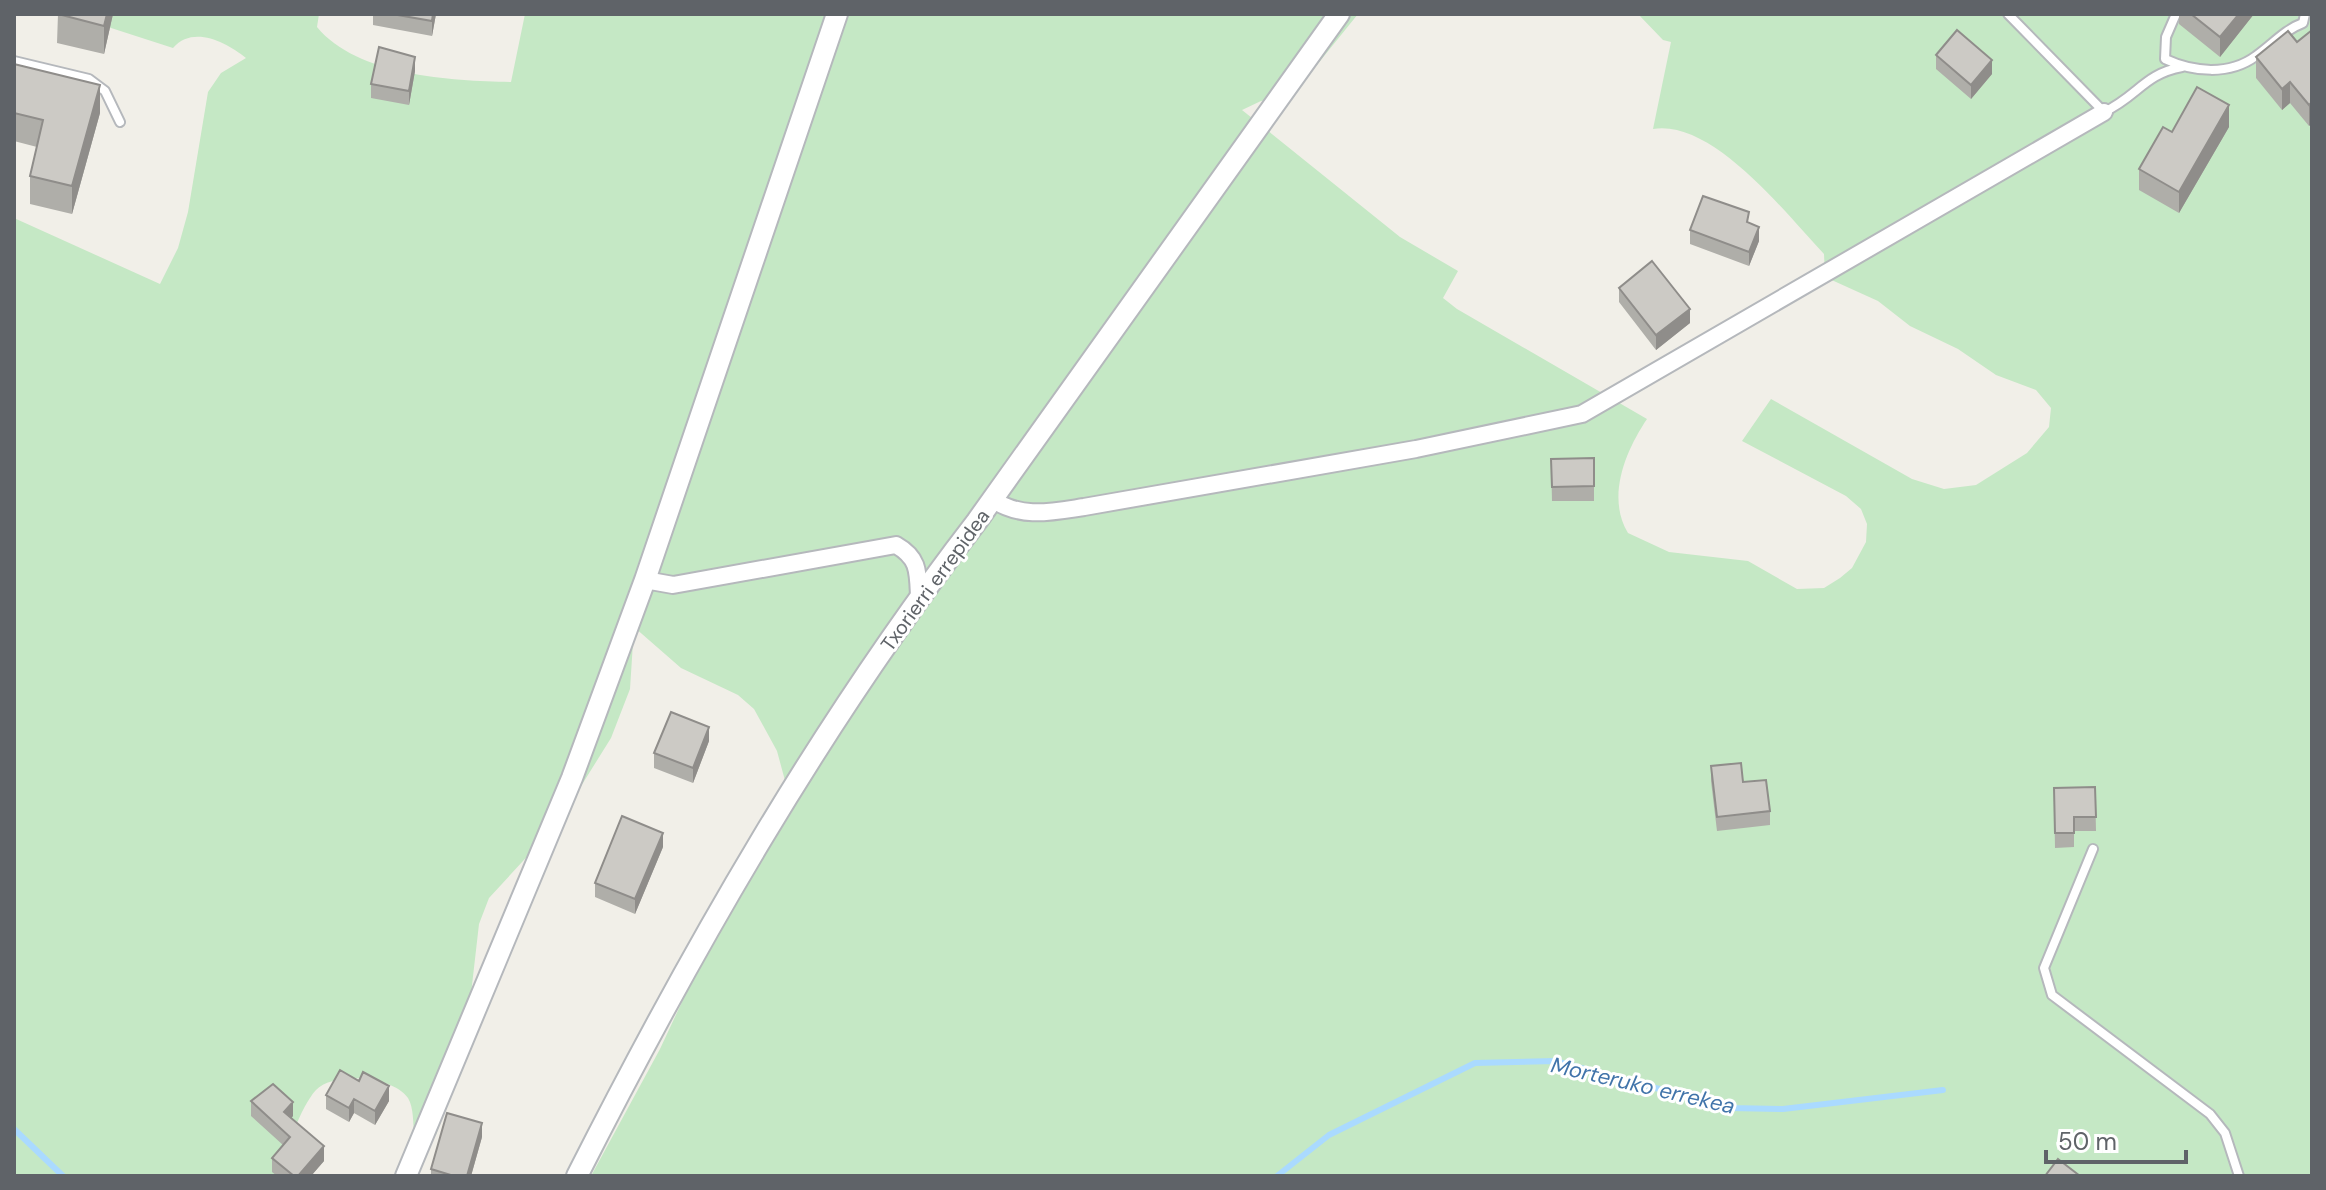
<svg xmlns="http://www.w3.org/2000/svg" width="2326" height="1190" font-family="'DM Sans',sans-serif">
<rect width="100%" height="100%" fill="#f1efe8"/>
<path fill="#c5e8c5" d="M113 14H319L317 27C357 76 453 81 511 82L525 14H1358L1291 97 1261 101 1242 110 1400 237 1458 271 1443 298 1457 309 1647 419C1626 450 1606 497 1628 533L1669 552 1748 561 1797 589 1824 588 1840 578 1852 568 1866 542 1867 524 1861 509 1846 496 1742 441 1771 399 1912 479 1944 489 1976 485 2027 453 2049 427 2051 408 2036 390 1996 375 1958 349 1910 326 1878 301 1825 277 1824 254C1786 214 1713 119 1653 129L1671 42 1663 40 1638 14H2312V1176H591L660 1049 709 944 793 810 777 751 754 709 738 695 681 668 634 627 630 689 611 738 558 823 489 898 479 924 464 1055 436 1135H414C413 1124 414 1108 408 1098 393 1076 334 1071 316 1090 301 1106 284 1154 279 1176H14V218L160 284 178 248 188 212 208 92 221 73 246 58C226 42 193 25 173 48L108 27Z"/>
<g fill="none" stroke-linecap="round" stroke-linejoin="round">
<path stroke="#aadaff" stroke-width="6" d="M14 1129 63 1176
M1277 1176 1329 1135 1475 1063 1555 1061 1730 1108 1783 1109 1943 1090"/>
<g stroke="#b5b8bc" stroke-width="12">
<path id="service" d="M2008 14 2104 112C2138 96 2144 74 2182 67
M2176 14 2166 37 2165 59C2193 72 2229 76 2256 56 2272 45 2284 30 2303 23L2305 14
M14 61 89 79 105 91 120 122
M2093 849 2044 968 2052 995 2210 1114 2225 1133 2239 1176"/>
</g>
<g stroke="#b5b8bc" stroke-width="20">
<path id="minor" d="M992 499C1021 519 1051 512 1084 507L1416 449 1582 414 2104 112
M645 580 673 585 896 545C919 558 918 572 919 597"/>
</g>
<g stroke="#b5b8bc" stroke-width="24">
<path id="tertiary" d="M406 1176 572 778 645 580 837 14
M577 1176C692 949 821 723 977 521L1339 14"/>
</g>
<use href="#service" stroke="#fff" stroke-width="8"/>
<use href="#minor" stroke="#fff" stroke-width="16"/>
<use href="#tertiary" stroke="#fff" stroke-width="20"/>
</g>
<path fill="#afaea9" d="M58 14H113L104 54 57 43Z
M373 14H436L432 36 373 25Z
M2179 14H2254L2220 57 2179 24Z
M2312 30V123L2309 126 2290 103 2282 110 2256 78V57L2297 42Z
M1936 55 1992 74 1971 99 1936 69Z
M14 64 100 113 72 214 30 204V176L37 147 14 141Z
M415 71 409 105 371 98V84Z
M2229 127 2179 213 2139 190V169L2172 132Z
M1749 223 1759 241 1749 266 1690 244V230Z
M1619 288 1690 323 1656 350 1619 302Z
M1594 458V501H1552L1551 459Z
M709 741 693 783 654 768V753Z
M1711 766 1743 782 1770 811V825L1717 831 1711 781Z
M2095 787 2096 831H2074V847L2055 848 2054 788Z
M663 847 635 914 595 897V883Z
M326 1095 389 1101 375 1125 354 1113 349 1122 326 1109Z
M251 1101 293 1116 291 1118 324 1161 311 1176H277L272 1172V1158L283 1145 251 1116Z
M482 1137 471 1176H431V1169Z"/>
<path fill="#8f8d8a" d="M107 14H113L104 54V26Z
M433 14H436L432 36V21Z
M2239 14H2254L2220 57V37Z
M415 57V71L409 105V91Z
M1992 60V74L1971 99V85Z
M2290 82V103L2282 110V89Z
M100 85V113L72 214V186Z
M2312 102V123L2309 126V105Z
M2229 105V127L2179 213V192Z
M1759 227V241L1749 266V252Z
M1690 309V323L1656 350V335Z
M709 727V741L693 783V768Z
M663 833V847L635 914V899Z
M389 1086V1101L375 1125V1111Z
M354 1099V1113L349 1122V1108Z
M293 1102V1116L284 1127V1112Z
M482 1123V1137L471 1176H467Z
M324 1146V1161L311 1176H298Z"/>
<path fill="#cccac5" stroke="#8f8d8a" stroke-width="2" d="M58 14H107L104 26Z
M392 14H433L432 21Z
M2191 14H2239L2220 37Z
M1957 30 1992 60 1971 85 1936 55Z
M2312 30V102L2309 105 2290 82 2282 89 2256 57 2288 31 2297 42Z
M379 47 415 57 409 91 371 84Z
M14 64 100 85 72 186 30 176 43 120 14 113Z
M2197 87 2229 105 2179 192 2139 169 2163 127 2172 132Z
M1703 196 1749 212 1747 222 1759 227 1749 252 1690 230Z
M1652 261 1690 309 1656 335 1619 288Z
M1594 458V486L1552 487 1551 459Z
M671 712 709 727 693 768 654 753Z
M1741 763 1743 782 1766 780 1770 811 1717 817 1711 766Z
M2095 787 2096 817H2074V833H2055L2054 788Z
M622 816 663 833 635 899 595 883Z
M340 1070 359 1081 363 1072 389 1086 375 1111 354 1099 349 1108 326 1095Z
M273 1084 293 1102 284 1112 324 1146 298 1176H294L272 1158 290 1137 251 1101Z
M447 1113 482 1123 467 1176H454L431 1169Z
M2058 1159 2080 1176H2045Z"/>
<g text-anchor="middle" stroke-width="6" stroke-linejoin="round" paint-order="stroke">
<g font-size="20" fill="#5f6368" stroke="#fff">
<text transform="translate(935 580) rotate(-54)" y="7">Txorierri errepidea</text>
</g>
<g font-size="22" font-style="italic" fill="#4174aa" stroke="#fff">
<text transform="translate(1643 1085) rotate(13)" y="8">Morteruko errekea</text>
</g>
</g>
<rect width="2326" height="1190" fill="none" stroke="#5f6368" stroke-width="32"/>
<path d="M2046 1150v12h140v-12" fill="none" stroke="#5f6368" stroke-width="4"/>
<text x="2058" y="1150" font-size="24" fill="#5f6368" stroke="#ffffff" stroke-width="6" paint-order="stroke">50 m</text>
</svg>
